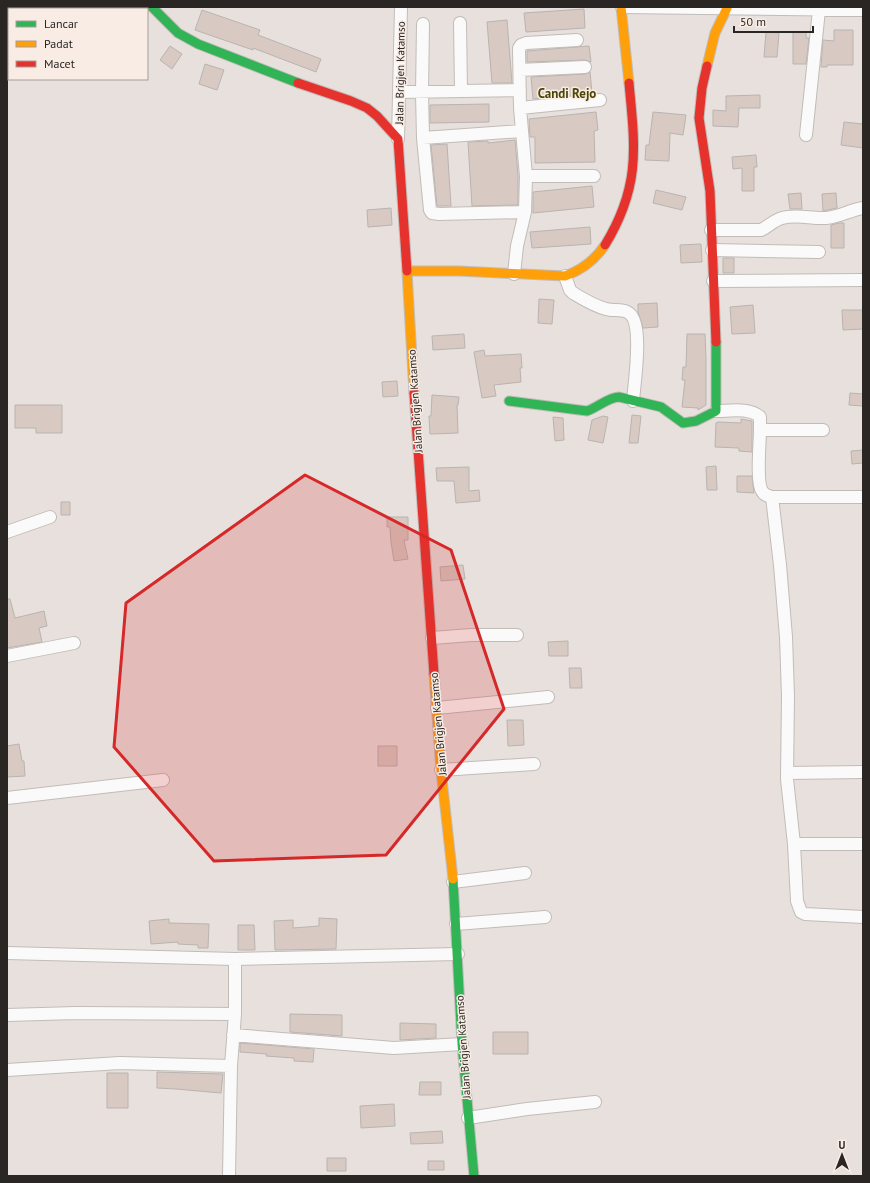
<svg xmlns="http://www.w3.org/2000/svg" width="870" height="1183" font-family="'PT Sans',sans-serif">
<rect width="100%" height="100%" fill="#e7e0dc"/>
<path fill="#d8cac2" stroke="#b9b4b1" d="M584 9 585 28 526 32 524 13Z
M202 10 260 30 258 35 321 59 316 72 253 48V50L195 30Z
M507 20 512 83H492L487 22Z
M834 30H853V65H827V67H821L823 40 834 41Z
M766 32 779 33 777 57H764Z
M793 32H806V38H809L806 64H793Z
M170 46 182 54 172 69 160 60Z
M589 46 591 62 585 60 527 62V51Z
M205 64 224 70 217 90 199 84Z
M590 72 592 93 533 99 531 77 585 74Z
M760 95V108H739L738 127 713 126V110L726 111V96Z
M489 104V122L430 123V105Z
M596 112 598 130 594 131 595 162 535 163V137H530L529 119Z
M653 112 686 115 683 135 670 133 669 161 645 160 646 145H649Z
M844 122 863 124V148L841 145Z
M515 140 518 176V205L472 206 468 142 488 141V143Z
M447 144 451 206H437L431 145Z
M756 155 757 167H754V191H742V168L733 169 732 157Z
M592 186 594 207 533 213V192Z
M656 190 686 197 682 210 653 203Z
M801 193 802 209H790L788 194Z
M836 193 837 208 823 211 822 194Z
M391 208 392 225 368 227 367 210Z
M839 223H844V248H831V225Z
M590 227 591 244 532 248 530 232Z
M701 244 702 262 681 263 680 245Z
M723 258H734V273H723Z
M539 299 554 300 552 324 538 323Z
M657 303 658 327 643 328 638 312V304Z
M753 305 755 333 732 334 730 307Z
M842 310H863V329L843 330Z
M464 334 465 348 433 350 432 336Z
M687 334H705L706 358V405L698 410V408L682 407 685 380H682L683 367H686Z
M484 350 485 356 521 354 522 368H520L521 382 494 385 496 396 482 398 474 352Z
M397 381 398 396 383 397 382 382Z
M850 393 863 394V406L849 405Z
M432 395 459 397 458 405H457L458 433 430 434 429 416H431Z
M15 405H62V433H36V428H15Z
M632 415 641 416 638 443H629Z
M603 416 608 417 603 443 588 440 592 420Z
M553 417 563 418 564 440 555 441Z
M741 419 752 421V452L739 451V448L715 447 716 423 718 422 741 423Z
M863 450V463L852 464 851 451Z
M716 466 717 490H707L706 467Z
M469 467V491L479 490 480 501 456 503 454 481H437L436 468Z
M737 476H752L754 493 737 492Z
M61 502H70V515H61Z
M387 517H408V540H404L408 559 394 561 391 542 390 527H387Z
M463 565 465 579 441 581 440 567Z
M7 599H10L15 618 44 611 47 626 39 628 42 642 7 648Z
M568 641V656H549L548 642Z
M569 668H581L582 688H570Z
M507 720H523L524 745 508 746Z
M19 744 22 761H24L25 776 7 777V746Z
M378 746H397V766H378Z
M319 918 337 919 336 949 275 950 274 921 293 920V928L319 926Z
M169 919V923L209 924 208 948H198V945L178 944V942L151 944 149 921Z
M238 925H254L255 950H238Z
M290 1014 342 1015V1036L290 1032Z
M400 1023 436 1024V1038L400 1040Z
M493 1032H528V1054H493Z
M240 1043 314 1049 313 1062 294 1061V1058L266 1056 267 1054 240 1052Z
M157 1072 223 1074 221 1093 176 1089 157 1088Z
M107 1073H128V1108H107Z
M420 1082H441V1095H419Z
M394 1104 395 1126 361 1128 360 1106Z
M442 1131 443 1143 411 1144 410 1133Z
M327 1158H346V1171H327Z
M428 1161H444V1170H428Z"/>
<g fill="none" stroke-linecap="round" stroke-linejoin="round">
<g stroke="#c2bcb9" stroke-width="14">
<path id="street" d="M622 7 863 10
M460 23 461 91
M423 24 422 93 423 138 430 210 432 213 439 214 525 212
M520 70 585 67
M399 92 520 90
M520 108 600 100
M806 135 819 10
M423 138 522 131
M398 139 401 7
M526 176H594
M711 230H761C768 227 774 220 782 218 796 214 812 219 826 218 839 217 850 210 863 208
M712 250 819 252
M514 274 517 246 525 212 526 176 520 108 519 48 521 45 526 43 577 40
M565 276 570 290 573 293C583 299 594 306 606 309 613 311 621 309 627 312 645 319 634 384 633 401
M713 281 863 280
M716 411C729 411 750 407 760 417V430H823
M760 430C760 442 756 482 762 491 764 495 768 496 772 497H863
M772 497 780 565 786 637 788 696 787 779 794 844 797 901 801 912 805 914 863 917
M7 532 50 517
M432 638 471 635H517
M7 656 74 643
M437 708 548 697
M441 770 534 764
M787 773 863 772
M7 798 163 780
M794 844H863
M453 882 525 873
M456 924 545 917
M7 953 235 959 458 954
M7 1015 76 1013 235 1014
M233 1035 394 1048 462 1044
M7 1070 120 1063 231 1066
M468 1118 527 1109 595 1102
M229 1176 231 1066 235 1014V959"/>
</g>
<g stroke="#c2bcb9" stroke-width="11">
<path id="fast" d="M152 7 178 33 198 44 298 83
M509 401 587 411C598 407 609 397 619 397L661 407 683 423 696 421 716 411V342
M453 879 462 1044 474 1176"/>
</g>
<g stroke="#c2bcb9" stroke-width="11">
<path id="slow" d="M621 7 629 83
M707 66 715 33 727 8
M414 393 407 271H459L565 276C582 270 595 260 605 245
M434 674 441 770 453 879"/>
</g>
<g stroke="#c2bcb9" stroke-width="11">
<path id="jam" d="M707 66 702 88 699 118 710 191 716 342
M298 83 351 101 367 108 377 116 398 139 407 271
M605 245C641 186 635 147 629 83
M414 393 434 674"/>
</g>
<use href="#street" stroke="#fbfafa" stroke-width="12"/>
<use href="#fast" stroke="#30b455" stroke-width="9"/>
<use href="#slow" stroke="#ff9f0a" stroke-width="9"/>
<use href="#jam" stroke="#e5322d" stroke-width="9"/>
</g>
<path fill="#d62828" fill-opacity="0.2" stroke="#d62828" stroke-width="3" stroke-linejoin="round" d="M305 475 451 550 504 709 386 855 214 861 114 747 126 603Z"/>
<g text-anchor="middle" stroke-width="3" stroke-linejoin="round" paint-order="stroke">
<g font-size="11" fill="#2a2623" stroke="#f8ece5">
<text transform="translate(400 73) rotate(-89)" y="4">Jalan Brigjen Katamso</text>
<text transform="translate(415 401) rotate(-94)" y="4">Jalan Brigjen Katamso</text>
<text transform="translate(438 724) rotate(-95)" y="4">Jalan Brigjen Katamso</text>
<text transform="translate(463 1047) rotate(-94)" y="4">Jalan Brigjen Katamso</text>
</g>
<g font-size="13" font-weight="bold" fill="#494502" stroke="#f8ece5">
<text x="567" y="98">Candi Rejo</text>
</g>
</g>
<rect width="870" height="1183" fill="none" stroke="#2a2623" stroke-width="16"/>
<rect x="8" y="8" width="140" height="72" fill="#f8ece5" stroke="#a69d97"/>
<rect x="16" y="21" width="20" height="6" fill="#30b455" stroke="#a69d97"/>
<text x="44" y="28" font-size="12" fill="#2a2623">Lancar</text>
<rect x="16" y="41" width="20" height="6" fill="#ff9f0a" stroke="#a69d97"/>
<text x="44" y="48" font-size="12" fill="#2a2623">Padat</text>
<rect x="16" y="61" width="20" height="6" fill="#e5322d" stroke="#a69d97"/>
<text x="44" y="68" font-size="12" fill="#2a2623">Macet</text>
<g transform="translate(842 1155)" stroke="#f8ece5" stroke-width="3" paint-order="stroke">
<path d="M0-3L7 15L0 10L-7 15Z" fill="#2a2623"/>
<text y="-6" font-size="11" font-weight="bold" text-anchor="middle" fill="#2a2623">U</text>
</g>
<path d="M734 26v6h79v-6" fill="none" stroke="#2a2623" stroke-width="2"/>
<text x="740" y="26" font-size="12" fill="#2a2623" stroke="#f8ece5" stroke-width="3" paint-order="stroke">50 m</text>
</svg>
